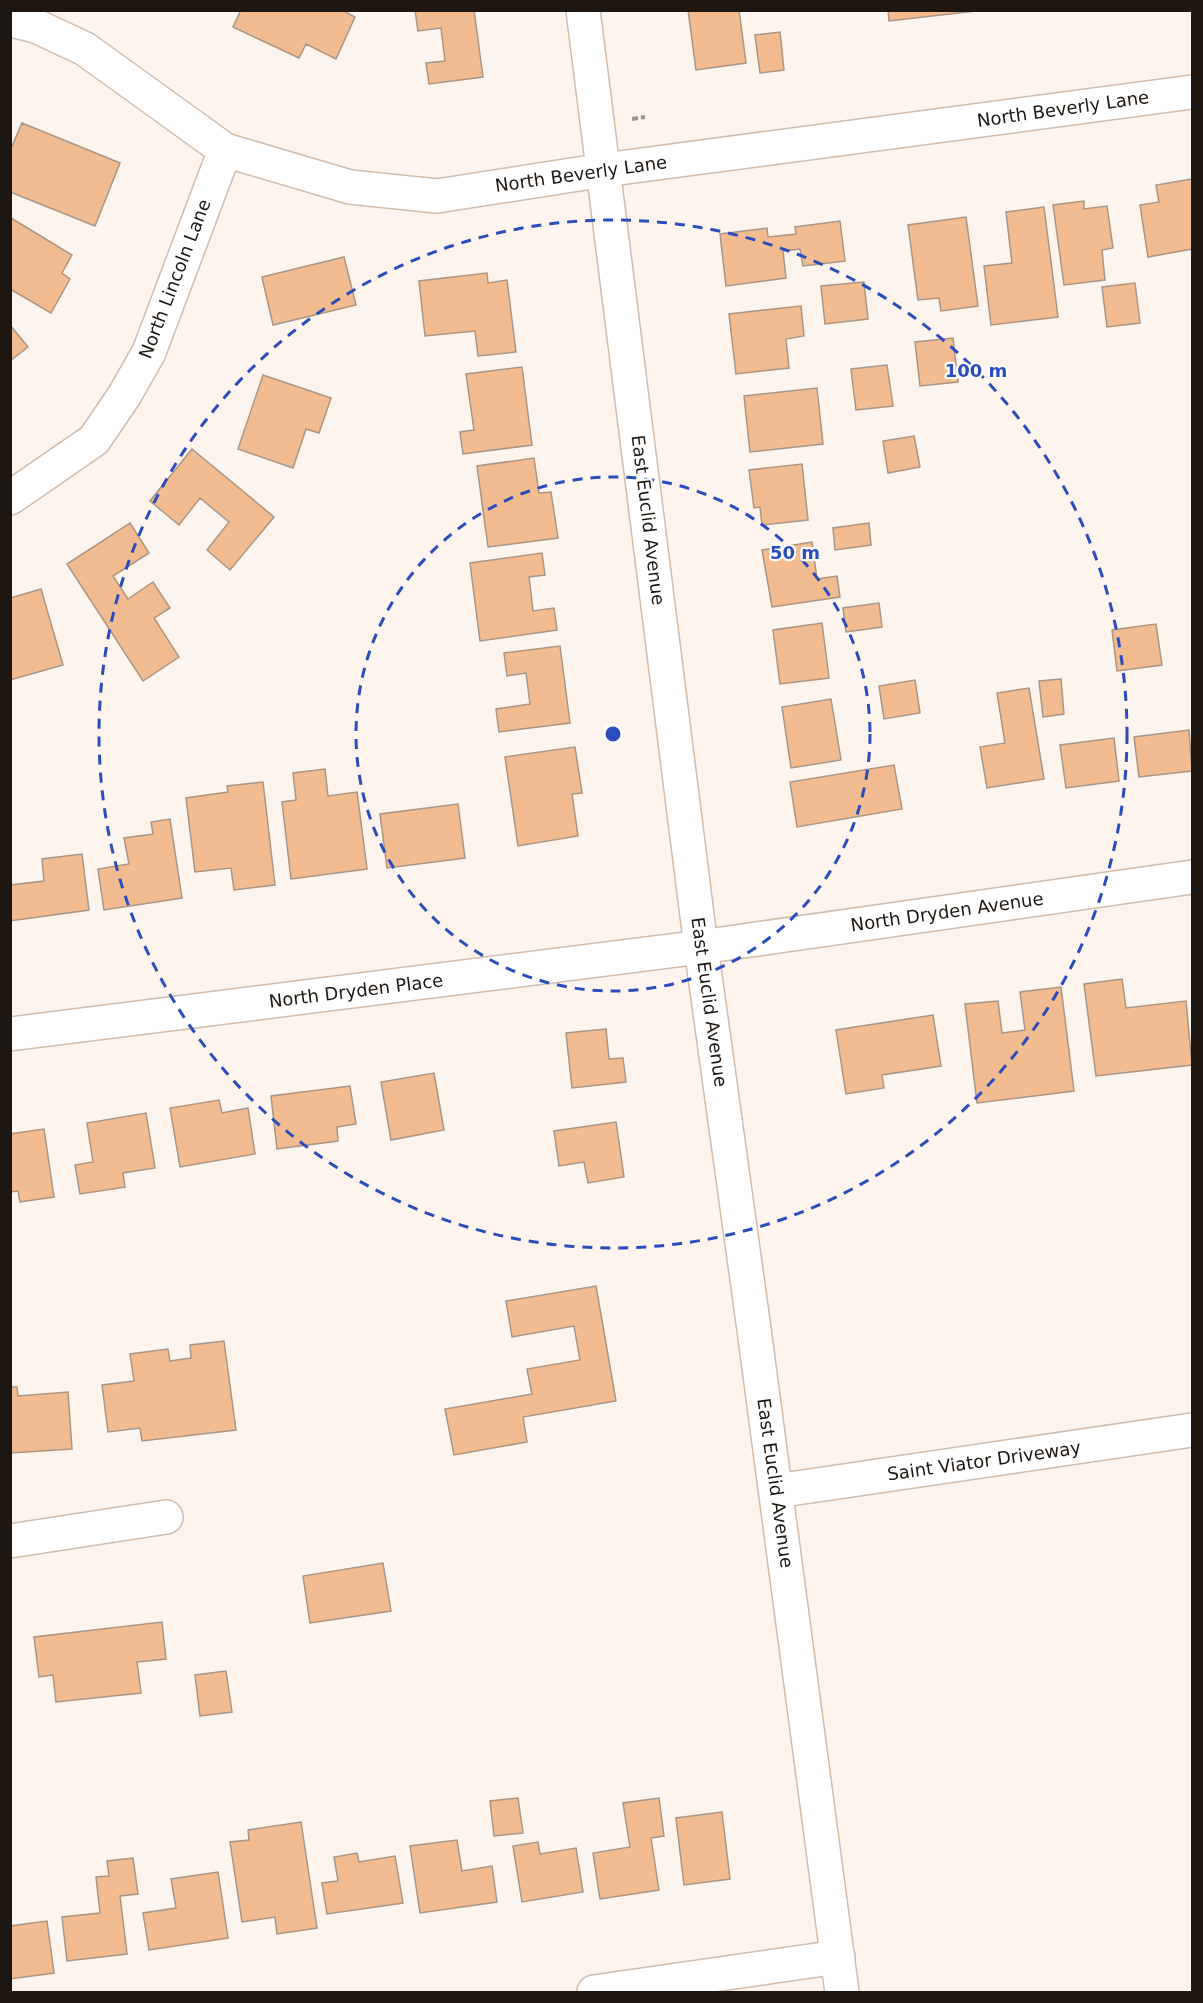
<svg xmlns="http://www.w3.org/2000/svg" width="1203" height="2003" font-family="'DejaVu Sans',sans-serif">
<rect width="100%" height="100%" fill="#fdf4ed"/>
<path fill="#f2bc90" stroke="#a99585" stroke-width="1.5" d="M241 10H342L355 17 336 59 306 44 299 58 233 27Z
M415 10H474L483 77 429 84 426 63 445 61 441 28 418 31Z
M688 10H739L746 63 696 70Z
M888 10H985L889 21Z
M780 32 784 70 760 73 755 35Z
M22 123 120 163 95 226 10 192V151Z
M1192 179V249L1148 257 1140 205 1159 202 1156 185Z
M1084 201V209L1107 206 1113 248 1102 250 1105 280 1064 285 1053 205Z
M1044 207 1058 317 991 325 984 266 1012 263 1006 212Z
M966 217 978 306 941 311 939 298 918 300 908 225Z
M11 218 72 255 62 273 70 279 51 313 10 289Z
M840 221 845 261 803 266 800 249 783 251 786 278 726 286 720 234 767 228 768 237 796 234 795 227Z
M344 257 356 305 273 325 262 277Z
M487 273 488 283 507 280 516 352 478 356 475 331 425 336 419 281Z
M864 282 868 319 825 324 821 286Z
M1135 283 1140 323 1107 327 1102 287Z
M801 306 804 336 786 339 789 368 736 374 729 314Z
M10 325 28 347 10 361Z
M953 338 958 382 920 386 915 342Z
M887 365 893 406 856 410 851 369Z
M522 367 532 445 463 454 460 432 474 430 466 374Z
M263 375 331 398 319 433 306 429 293 468 238 449Z
M817 388 823 444 750 452 744 396Z
M914 436 920 467 888 473 883 441Z
M192 449 274 517 230 570 207 550 229 522 200 498 179 525 150 501Z
M534 458 539 493 551 492 558 538 488 547 477 466Z
M802 464 808 520 762 525 760 507 754 508 749 470Z
M130 523 149 553 113 576 128 599 153 582 170 608 154 618 179 657 143 681 67 564Z
M869 523 871 545 835 550 833 528Z
M812 542 817 579 837 576 840 597 772 607 762 550Z
M542 553 545 575 529 577 533 611 554 608 557 630 480 641 470 563Z
M41 589 63 665 10 680V598Z
M879 603 882 627 846 632 843 608Z
M822 623 829 678 780 684 773 630Z
M1156 624 1162 665 1117 671 1112 630Z
M560 646 570 723 499 732 496 709 530 704 526 673 507 676 504 653Z
M1061 679 1064 714 1043 717 1039 681Z
M915 680 920 713 884 719 879 686Z
M1029 688 1044 779 987 788 980 747 1005 743 997 693Z
M831 699 841 760 791 768 782 707Z
M1189 730 1192 771 1139 777 1134 737Z
M1114 738 1119 781 1066 788 1060 745Z
M575 747 582 793 572 794 578 836 518 846 505 757Z
M894 765 902 809 797 827 790 782Z
M325 769 328 796 357 792 367 869 291 879 282 802 296 800 293 773Z
M263 782 275 885 234 890 231 868 195 872 186 798 228 792 227 786Z
M458 804 465 858 387 868 380 814Z
M170 819 182 898 104 910 98 869 129 864 124 838 153 834 151 822Z
M82 854 89 910 10 921V885L44 881 42 859Z
M1122 979 1126 1008 1186 1001 1192 1065 1096 1076 1084 984Z
M1061 987 1074 1091 977 1103 965 1004 998 1001 1002 1033 1025 1030 1020 992Z
M933 1015 941 1066 882 1075 884 1088 846 1094 836 1030Z
M606 1029 609 1059 623 1058 626 1082 572 1088 566 1033Z
M434 1073 444 1130 391 1140 381 1082Z
M350 1086 356 1124 337 1127 338 1141 277 1149 271 1096Z
M219 1100 222 1113 248 1108 255 1154 180 1167 170 1108Z
M146 1113 155 1168 123 1173 125 1187 80 1194 75 1165 93 1162 87 1123Z
M616 1122 624 1177 588 1183 584 1162 559 1166 554 1131Z
M44 1129 54 1197 20 1202 18 1191 10 1192V1134Z
M596 1286 616 1401 523 1417 527 1442 454 1455 445 1409 532 1394 527 1369 580 1360 574 1326 512 1337 506 1301Z
M224 1341 236 1430 142 1441 140 1428 108 1432 102 1385 134 1381 130 1354 168 1349 170 1361 191 1358 190 1345Z
M10 1387H17L18 1396 68 1392 72 1449 10 1453Z
M383 1563 391 1611 310 1623 303 1576Z
M162 1622 166 1659 137 1662 141 1693 56 1702 53 1675 39 1677 34 1637Z
M226 1671 232 1712 200 1716 195 1675Z
M518 1798 523 1833 494 1836 490 1801Z
M659 1798 664 1836 651 1838 659 1890 600 1899 593 1853 630 1847 623 1803Z
M722 1812 730 1879 684 1885 676 1818Z
M301 1822 317 1928 277 1934 275 1917 242 1922 230 1842 249 1840 248 1830Z
M457 1840 462 1871 492 1866 497 1902 420 1913 410 1846Z
M538 1842 540 1854 576 1848 583 1892 522 1902 513 1846Z
M357 1853 359 1862 395 1856 403 1903 327 1914 322 1883 338 1881 334 1857Z
M133 1858 138 1894 120 1896 127 1954 67 1961 62 1917 100 1913 96 1877 109 1876 107 1861Z
M218 1872 228 1938 149 1950 143 1913 176 1908 171 1879Z
M47 1921 54 1973 10 1979V1926Z"/>
<g fill="none" stroke-linecap="round" stroke-linejoin="round">
<g stroke="#d1bcab" stroke-width="36">
<path id="minor" d="M583 10 701 947
M10 20 36 26 85 49 225 150 350 187 437 196 604 170 1192 92
M10 498 94 440 124 396 149 352 225 150
M10 1034 701 947 1192 877
M776 1491 1192 1430
M10 1541 166 1517
M594 1992 838 1957"/>
</g>
<g stroke="#d1bcab" stroke-width="36">
<path id="major" d="M701 947 753 1322 842 1992"/>
</g>
<path stroke="#9b938c" stroke-width="4" stroke-dasharray="6 3" stroke-linecap="butt" d="M632 119 645 117"/>
<use href="#minor" stroke="#fff" stroke-width="33"/>
<use href="#major" stroke="#fff" stroke-width="33"/>
</g>
<g fill="none" stroke="#2a4cbc" stroke-width="3" stroke-dasharray="10 8">
<circle cx="613" cy="734" r="257"/>
<circle cx="613" cy="734" r="514"/>
</g>
<g text-anchor="middle" stroke-width="4.5" stroke-linejoin="round" paint-order="stroke">
<g font-size="18" fill="#1e1711" stroke="#fff">
<text transform="translate(1063 109) rotate(-8)" y="6">North Beverly Lane</text>
<text transform="translate(581 174) rotate(-8)" y="6">North Beverly Lane</text>
<text transform="translate(175 279) rotate(-69)" y="6">North Lincoln Lane</text>
<text transform="translate(648 520) rotate(83)" y="6">East Euclid Avenue</text>
<text transform="translate(947 912) rotate(-8)" y="6">North Dryden Avenue</text>
<text transform="translate(356 991) rotate(-7)" y="6">North Dryden Place</text>
<text transform="translate(709 1002) rotate(82)" y="6">East Euclid Avenue</text>
<text transform="translate(984 1461) rotate(-8)" y="6">Saint Viator Driveway</text>
<text transform="translate(775 1483) rotate(82)" y="6">East Euclid Avenue</text>
</g>
</g>
<circle cx="613" cy="734" r="9" fill="#2a4cbc" stroke="#fff" stroke-width="3"/>
<g font-size="18" text-anchor="middle" font-weight="bold" fill="#2a4cbc" stroke="#fff" stroke-width="4.5" stroke-linejoin="round" paint-order="stroke">
<text x="976" y="377">100 m</text>
<text x="795" y="559">50 m</text>
</g>
<rect width="1203" height="2003" fill="none" stroke="#1e1711" stroke-width="24"/>
</svg>
